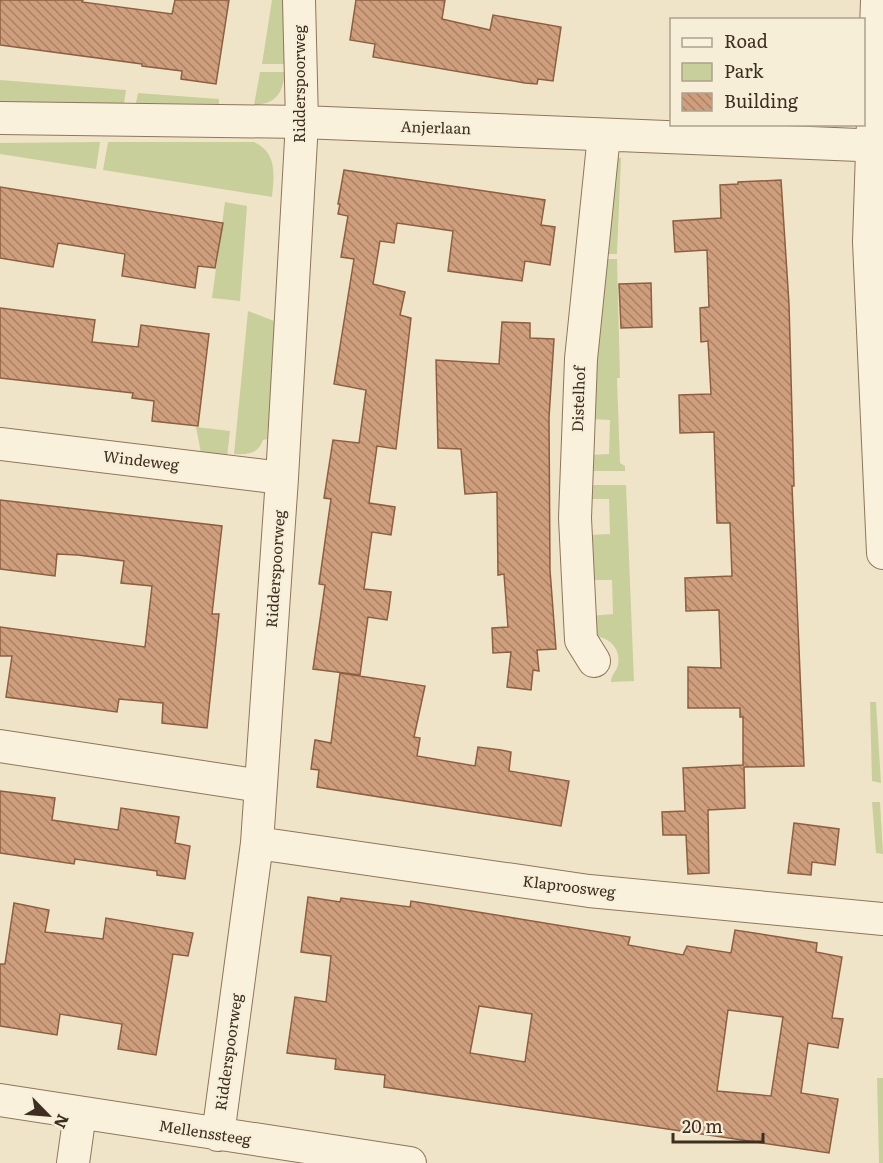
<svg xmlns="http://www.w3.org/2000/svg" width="883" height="1163" font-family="Literata,serif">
<defs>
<pattern id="building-back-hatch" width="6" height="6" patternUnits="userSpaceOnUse" patternTransform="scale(1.5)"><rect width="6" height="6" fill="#cf9f7d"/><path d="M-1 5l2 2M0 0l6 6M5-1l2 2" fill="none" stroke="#a98266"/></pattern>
</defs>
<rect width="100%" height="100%" fill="#f0e4c8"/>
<path fill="#c9cf9b" d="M272 0H286V64H262Z
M260 72H285C283 92 277 104 254 105Z
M0 80 126 90 124 104 0 103Z
M138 93 219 99V104L136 103Z
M100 142 96 169 0 154V143Z
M108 142H254C278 153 274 176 272 197L103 170Z
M614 157 621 158 617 254H601Z
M225 202 247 206 240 301 212 298Z
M600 259H617L620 378H617L620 463 625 466V471H587V455L609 454 610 420 588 419Z
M248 311 277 322 267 439 263 440C258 454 248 455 234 454Z
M196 427 230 431 227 457 201 453Z
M586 485H626L634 681 611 682C611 675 616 672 618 665 621 648 609 637 593 636L590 616 613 614 612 580H590L588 535 610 534 609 499H587Z
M870 702H876L881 783 872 781Z
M872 802H880L883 854 876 853Z
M877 1078H883V1163H879Z"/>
<path fill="url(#building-back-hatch)" stroke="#8d5f41" stroke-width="1.5" fill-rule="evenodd" d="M0 0H83L82 2 172 14 175 0H229L216 84 181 79 182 71 142 66V64L0 45Z
M356 0H445L442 19 490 30 493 15 561 27 553 81 538 79 537 84 525 83 373 57 375 44 350 40Z
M344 170 545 200 541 225 555 227 550 265 525 261 522 281 448 271 453 231 397 223 394 243 380 241 373 284 405 292 400 315 411 318 396 449 377 446 369 503 395 507 391 535 372 532 364 589 391 592 389 608 387 620 368 617 360 675 313 669 325 585 319 584 331 499 324 498 333 440 359 443 366 390 334 384 354 259 341 257 348 216 338 214 340 204H338Z
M781 180 789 304 794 486H792L804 766 744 767 745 808 708 810 709 873 688 874 686 835H663L662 812 685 811 683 768 743 765V717H740V708H688V667L721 668 719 610 686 611 685 578 732 576 730 523H717L714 432 680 433 679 395 711 394 708 341 701 342 700 308 709 307 707 250 675 252 673 221 721 218 720 185 738 184V182Z
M0 187 223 223 215 268 198 266 195 288 122 276 125 254 77 246 58 243 53 267 0 258Z
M651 283 652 327 621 328 619 284Z
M0 308 95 320 92 342 138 347 141 325 209 334 198 426 152 421 154 401 132 398 133 393 0 378Z
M502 322 530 323V338L554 339 549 418 550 570 556 649 537 650 539 671 533 670 531 690 507 687 511 652 493 653 492 628 508 627 504 574 498 575 497 492 465 494 461 449 438 448 436 360 499 364Z
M0 500 222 526 212 614H219L207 728 162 723 163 703 119 699 117 712 6 697 12 656H0V627L145 647 152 586 121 583 124 561 78 555 57 554 55 576 0 569Z
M340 673 425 686 414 737 420 738 417 756 475 766 478 747 501 750 511 752 509 771 569 781 561 826 317 787 319 770 311 769 315 740 331 743Z
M0 791 55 798 52 820 118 830 121 808 179 817 175 843 190 846 185 879 157 875V871L75 859 74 864 0 853Z
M794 823 839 829 835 865 812 862 811 875 788 873Z
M308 897 340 902 341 898 410 907 411 901 630 937 628 945 683 955 687 946 731 953 735 930 817 943 816 952 842 957 832 1018 843 1019 838 1048 808 1043 801 1093 838 1099 829 1153 384 1087 385 1075 335 1069 336 1059 287 1053 295 997 326 1002 331 956 301 952ZM479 1006 532 1014 525 1062 470 1053ZM728 1010 783 1017 771 1096 717 1091Z
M14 903 49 910 45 932 103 939 106 918 193 933 188 956 173 954 156 1055 118 1049 122 1024 60 1014 57 1035 0 1026V964H5Z"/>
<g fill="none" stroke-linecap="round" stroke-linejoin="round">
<g stroke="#8d765c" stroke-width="34">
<path id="minor" d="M877 0 869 242 883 553
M0 118 302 122 883 146
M0 444 282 478
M594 661 581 640 575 518 581 359 604 135
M0 746 261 786
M257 843 589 891 883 919
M0 1100 410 1163
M218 1135 257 843 282 478 302 122 299 0
M73 1163 80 1113"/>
</g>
<use href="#minor" stroke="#faf1dc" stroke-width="32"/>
</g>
<g text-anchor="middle" stroke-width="4.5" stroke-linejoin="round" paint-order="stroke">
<g font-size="15" fill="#3d2e20" stroke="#f7eed8">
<text transform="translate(300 84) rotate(-90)" y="5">Ridderspoorweg</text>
<text transform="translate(436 128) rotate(2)" y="5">Anjerlaan</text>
<text transform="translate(579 399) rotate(-88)" y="5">Distelhof</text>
<text transform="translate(141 461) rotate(7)" y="5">Windeweg</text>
<text transform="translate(276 569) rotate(-86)" y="5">Ridderspoorweg</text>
<text transform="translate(569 887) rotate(7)" y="5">Klaproosweg</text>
<text transform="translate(229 1052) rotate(-82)" y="5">Ridderspoorweg</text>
<text transform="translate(205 1133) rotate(9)" y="5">Mellenssteeg</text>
</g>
</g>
<rect x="670" y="18" width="195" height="108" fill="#f7eed8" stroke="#ada18e" stroke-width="1.5"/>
<rect x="682" y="38" width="30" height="9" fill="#faf1dc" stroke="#ada18e" stroke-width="1.5"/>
<text x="724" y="48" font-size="18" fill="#3d2e20">Road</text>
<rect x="682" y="63" width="30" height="18" fill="#c9cf9b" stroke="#ada18e" stroke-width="1.5"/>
<text x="724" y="78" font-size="18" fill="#3d2e20">Park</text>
<rect x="682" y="93" width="30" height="18" fill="url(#building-back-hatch)" stroke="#ada18e" stroke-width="1.5"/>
<text x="724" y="108" font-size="18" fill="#3d2e20">Building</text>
<g transform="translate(48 1115) rotate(115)" stroke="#f7eed8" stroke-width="4.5" paint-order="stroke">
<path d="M0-4.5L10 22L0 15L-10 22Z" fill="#3d2e20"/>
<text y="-9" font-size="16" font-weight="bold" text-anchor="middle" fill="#3d2e20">N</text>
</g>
<path d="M673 1133v9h90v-9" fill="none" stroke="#3d2e20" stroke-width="3"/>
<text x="682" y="1133" font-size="18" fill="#3d2e20" stroke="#f7eed8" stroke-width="4.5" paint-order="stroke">20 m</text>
</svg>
